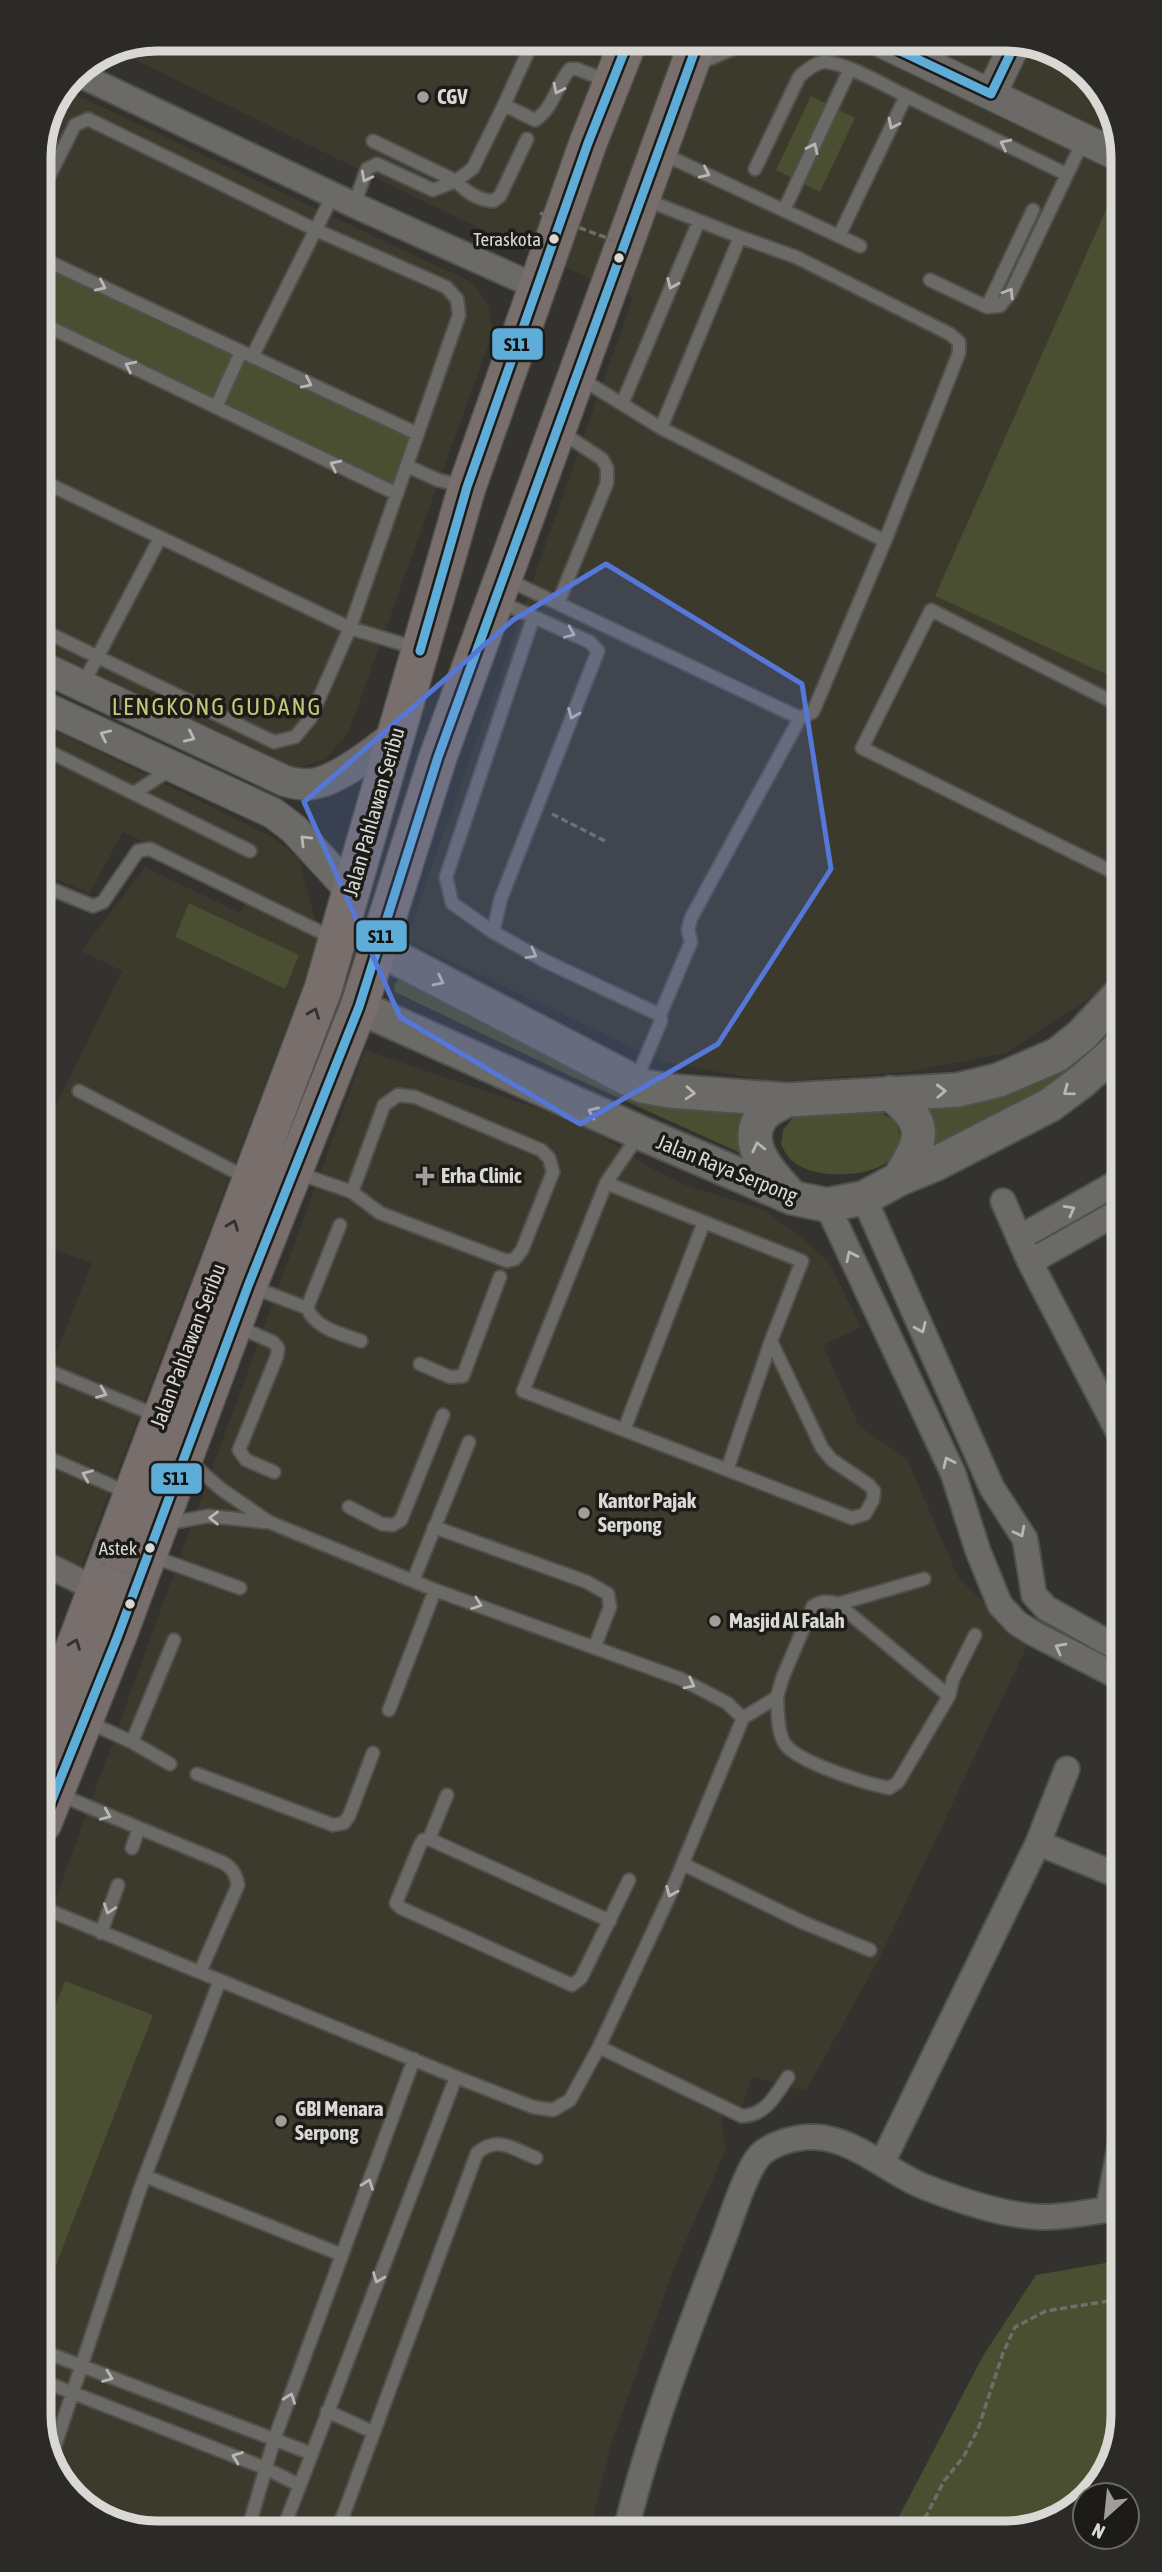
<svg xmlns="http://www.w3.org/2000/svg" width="1162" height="2572" font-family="'Asap Condensed',sans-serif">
<rect width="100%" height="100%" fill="#33322f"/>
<path fill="#3c392d" d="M1013 39 1078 63 1117 118 1119 962 1102 990 1006 1053 907 1072 774 1082 663 1062 406 940 633 297 507 242 111 48Z
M66 90 473 283 489 306 492 335 348 733 326 759 298 768 269 761 40 649 39 149Z
M40 723 271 836 299 858 320 939 78 1576 43 1557 42 1360 52 1363 92 1263 42 1245 41 1099 56 1105 122 971 81 951 145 867 240 913 250 892 123 832 89 894 41 871Z
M365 1050 580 1123 653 1169 685 1185 764 1210 796 1233 829 1262 861 1327 823 1345 859 1426 907 1459 958 1577 1027 1646 880 1957 806 2091 752 2077 742 2106 721 2119 726 2149 674 2268 610 2447 590 2530 149 2533 85 2509 45 2454 44 1930Z"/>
<path fill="#4b4f31" d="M811 96 855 118 820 192 776 170Z
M1117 185 1119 680 935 596Z
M39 257 418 434 397 494 39 322Z
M189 903 299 955 285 989 175 937Z
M398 980H401L608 1077 682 1105 750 1117 745 1155 575 1078 395 992 394 986Z
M1120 1002V1033L1081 1070 938 1147 934 1145 933 1124 928 1100 959 1095Z
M879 1111 896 1122C897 1127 900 1133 900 1138 900 1179 823 1181 798 1165 790 1160 785 1153 781 1144L783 1130 795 1115Z
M65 1981 153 2015 44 2296V2035Z
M1123 2260V2416L1103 2481 1044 2527 893 2528 983 2356 1036 2275Z"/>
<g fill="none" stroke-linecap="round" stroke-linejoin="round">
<g stroke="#50504d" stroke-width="16">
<path id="service" d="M1071 61 1081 68
M698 64 751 41
M906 96 1066 174
M504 105 532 43
M373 141 456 181C466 192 478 200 493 201L500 196 527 139
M661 153 860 246
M755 169 799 77C806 70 813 64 823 62 841 60 888 87 906 96L839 236
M39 196 75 125 88 119 316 230 446 287 457 299 459 315 350 628 310 719 295 737 274 742 40 629
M644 199 740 237 796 257 950 334 959 342V353L885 541 813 712 800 718 691 918 688 930 691 942 660 1015
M354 205 367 169 377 164 433 190 456 181 473 168 504 105 535 120C554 108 556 85 570 69H577L608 81
M784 210 850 69
M39 257 418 434
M930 280 987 307 1000 306 1011 292 1084 139
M987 307 1033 210
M39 322 397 494
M252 357 333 195
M580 378 661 428 885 541
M622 404 699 221
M216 407 241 352
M661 428 740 237
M407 466 438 480 463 486
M40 480 350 628 419 649
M506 579 800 718
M498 601 590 642 598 651 501 898 493 932 545 961 660 1015 661 1021 636 1080
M558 603 607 483V468L602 459 561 432
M82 686 160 538
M1119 705 931 610 862 748 1119 875
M40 747 250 851
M134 793 171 769
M41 885 93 906 103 902 138 851 150 849 335 939
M493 932 452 903 446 877 533 618
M79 1091 247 1178
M640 1133 606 1183 523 1391 852 1518 865 1514 873 1500 874 1491 869 1485 832 1460 822 1448 771 1341
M295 1172 352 1192 380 1213 507 1261 515 1259 522 1250 553 1172 549 1158 541 1150 415 1097 398 1095 384 1105 352 1192
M606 1183 802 1261 771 1341 727 1470
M252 1287 307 1308 340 1225
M307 1308C316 1329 342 1334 361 1341
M236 1326 273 1342 278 1348 277 1356 239 1450 246 1460 274 1472
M420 1364 450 1377 463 1376 500 1277
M42 1368 158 1416
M624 1430 704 1222
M42 1455 131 1494
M349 1507 382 1524 393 1525 401 1520 443 1415
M165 1524 208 1516 265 1522
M434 1527 587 1582 608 1594 610 1607 595 1646
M151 1556 240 1588
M413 1581 469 1442
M838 1604 924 1579
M777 1697C778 1712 777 1732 785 1744 797 1762 867 1784 889 1788L898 1782 949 1696
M389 1710 435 1590
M743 1718 777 1697 782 1679 813 1606C821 1601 828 1600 838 1604L949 1696 953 1679 975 1635
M86 1721 132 1742 170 1764
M132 1742 174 1640
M197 1774 333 1825 344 1823 349 1816 373 1753
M58 1794 139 1828 132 1848
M139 1828 224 1863C233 1869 236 1875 238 1885L200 1972
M429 1839 447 1795
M683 1864 802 1922 870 1950
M43 1908 456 2077 533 2107 553 2110 570 2100 599 2047 668 1899 743 1718 727 1703 681 1679 435 1590 269 1522 221 1489 188 1460
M610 1921 429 1839 423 1840 420 1845 396 1903 401 1908 572 1985 581 1978 629 1880
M101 1933 118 1885
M599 2047 742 2116C766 2115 775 2096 788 2077
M145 2176 342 2255
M45 2352 310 2453
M45 2382 265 2468 299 2485
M327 2411 373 2432
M50 2461 140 2189 220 1980
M282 2532 456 2077
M337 2532 477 2153C498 2135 513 2149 536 2158
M247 2533 274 2440 414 2059"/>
</g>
<g stroke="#50504d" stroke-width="28">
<path id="minor" d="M74 72 354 205 537 287
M864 1198 992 1488 1025 1539 1034 1595 1046 1608 1121 1650
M1003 1201 1030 1262 1121 1437
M827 1205 953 1473 978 1551 1000 1605 1017 1623 1033 1633 1121 1678
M1019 1238 1120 1181
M1030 1262 1120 1211
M43 1563 96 1589
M1038 1843 1122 1877
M882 2163 1038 1843 1067 1769
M1108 2209 1123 2131
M626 2530C650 2431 686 2337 722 2243 731 2220 745 2172 760 2155 772 2143 798 2136 815 2137 856 2139 889 2173 925 2187 958 2200 1009 2217 1044 2217 1070 2217 1096 2210 1123 2208"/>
</g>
<g stroke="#50504d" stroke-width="33">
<path id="tertiary" d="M877 40 1117 155
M991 94 1017 40
M40 666 285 781C296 784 306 786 317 783 343 777 375 750 397 734
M40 705 273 813 294 829 351 891"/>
</g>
<g stroke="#50504d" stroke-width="37">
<path id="secondary" d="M379 949 642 1086 670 1091 787 1100 958 1090 999 1080 1057 1055 1081 1036 1120 994
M359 1007 641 1133 793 1198 827 1205 864 1198 899 1179 935 1164 1050 1105 1082 1081 1120 1047
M890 1093C929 1125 924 1137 899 1179
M787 1100C780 1104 769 1108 763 1115 740 1142 771 1175 789 1194"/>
</g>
<g stroke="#50504d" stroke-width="40">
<path id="primary" d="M43 1731 323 989 467 487 588 143 628 42
M43 1823 117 1638 248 1286 359 1007 438 757 698 42"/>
</g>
<path stroke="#6d6d6a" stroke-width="3.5" stroke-dasharray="7 3.5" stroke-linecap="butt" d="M552 814 607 842
M920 2528 944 2481 964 2456 978 2429 1003 2353 1015 2327 1046 2311 1115 2300 1123 2302"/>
<use href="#service" stroke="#6b6a67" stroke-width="12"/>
<use href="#minor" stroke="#6b6a67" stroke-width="24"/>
<use href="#tertiary" stroke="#6b6a67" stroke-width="30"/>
<use href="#secondary" stroke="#6b6a67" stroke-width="33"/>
<use href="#primary" stroke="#786e6c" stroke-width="37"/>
<path stroke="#6d6d6a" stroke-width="3.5" stroke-dasharray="7 3.5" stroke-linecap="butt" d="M540 213 642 251
M91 1558 151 1585"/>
<g stroke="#1c1b18" stroke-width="14">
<path id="bus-1" d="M877 40 991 94 1017 40
M420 651 467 487 588 143 628 42
M43 1822 117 1638 248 1286 359 1007 438 757 698 42"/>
</g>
<use href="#bus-1" stroke="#5eacd8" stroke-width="9"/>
</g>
<defs><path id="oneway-chevron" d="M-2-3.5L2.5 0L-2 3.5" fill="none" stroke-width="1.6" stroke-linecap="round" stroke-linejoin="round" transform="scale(1.75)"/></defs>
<g stroke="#b8b7b3">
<use href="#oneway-chevron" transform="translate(558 89) rotate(116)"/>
<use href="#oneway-chevron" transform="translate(893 124) rotate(116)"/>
<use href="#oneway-chevron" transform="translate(1005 144) rotate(-154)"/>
<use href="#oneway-chevron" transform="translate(813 148) rotate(-65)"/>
<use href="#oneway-chevron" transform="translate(705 173) rotate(25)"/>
<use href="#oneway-chevron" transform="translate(366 177) rotate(118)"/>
<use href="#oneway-chevron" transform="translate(672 284) rotate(113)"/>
<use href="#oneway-chevron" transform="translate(101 286) rotate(25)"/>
<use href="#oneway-chevron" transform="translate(1009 293) rotate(-58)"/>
<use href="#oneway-chevron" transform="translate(130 366) rotate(-154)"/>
<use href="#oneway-chevron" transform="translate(307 383) rotate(25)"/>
<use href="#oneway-chevron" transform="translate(335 465) rotate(-154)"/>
<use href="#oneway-chevron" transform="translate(570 633) rotate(23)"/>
<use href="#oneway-chevron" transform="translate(573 714) rotate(112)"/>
<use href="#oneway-chevron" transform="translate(105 735) rotate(-155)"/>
<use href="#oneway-chevron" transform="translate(190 737) rotate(25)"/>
<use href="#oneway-chevron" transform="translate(305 840) rotate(-135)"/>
<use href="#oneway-chevron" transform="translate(532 954) rotate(29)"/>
<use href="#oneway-chevron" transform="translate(439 981) rotate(27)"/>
<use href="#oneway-chevron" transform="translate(941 1091) rotate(-2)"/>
<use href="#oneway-chevron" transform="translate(1068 1091) rotate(144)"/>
<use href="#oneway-chevron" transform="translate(690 1093) rotate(4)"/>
<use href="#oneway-chevron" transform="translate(593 1112) rotate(-156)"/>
<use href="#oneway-chevron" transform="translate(758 1147) rotate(-103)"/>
<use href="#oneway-chevron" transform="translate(1070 1210) rotate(-29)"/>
<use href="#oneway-chevron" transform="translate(851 1256) rotate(-115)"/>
<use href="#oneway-chevron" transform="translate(921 1328) rotate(66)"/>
<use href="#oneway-chevron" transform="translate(102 1393) rotate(22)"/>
<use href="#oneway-chevron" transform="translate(948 1462) rotate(-115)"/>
<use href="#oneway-chevron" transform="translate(87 1475) rotate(-157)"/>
<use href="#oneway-chevron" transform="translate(214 1518) rotate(-179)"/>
<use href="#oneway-chevron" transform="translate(1020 1532) rotate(63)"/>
<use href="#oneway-chevron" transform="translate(477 1604) rotate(20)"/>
<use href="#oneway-chevron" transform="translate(1060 1648) rotate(-152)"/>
<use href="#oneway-chevron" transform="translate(690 1684) rotate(27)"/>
<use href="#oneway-chevron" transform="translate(106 1815) rotate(23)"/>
<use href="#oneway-chevron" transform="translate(671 1892) rotate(113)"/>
<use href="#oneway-chevron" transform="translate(109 1909) rotate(109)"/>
<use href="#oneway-chevron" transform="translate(368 2184) rotate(-70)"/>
<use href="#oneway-chevron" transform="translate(378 2278) rotate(111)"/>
<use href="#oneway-chevron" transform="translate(108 2377) rotate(21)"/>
<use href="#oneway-chevron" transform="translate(290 2398) rotate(-70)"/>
<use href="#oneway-chevron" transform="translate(237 2457) rotate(-159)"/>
</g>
<g stroke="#33302d">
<use href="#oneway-chevron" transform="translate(314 1013) rotate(-69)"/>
<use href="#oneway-chevron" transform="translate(233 1225) rotate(-69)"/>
<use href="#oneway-chevron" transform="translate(75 1644) rotate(-69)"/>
</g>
<path fill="#5577d7" fill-opacity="0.2" stroke="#5577d7" stroke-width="5" stroke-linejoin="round" d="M606 564 802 684 831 869 718 1044 580 1124 400 1017 304 802 513 620Z"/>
<g fill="#9f9e9a" stroke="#1c1b18" stroke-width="2.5">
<circle cx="423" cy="97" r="7"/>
<path d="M421.5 1165.5h7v7h7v7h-7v7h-7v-7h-7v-7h7z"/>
<circle cx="584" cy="1513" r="7"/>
<circle cx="715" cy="1621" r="7"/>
<circle cx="281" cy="2121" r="7"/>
</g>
<g fill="#d9d8d4" stroke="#1c1b18" stroke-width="2.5">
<circle cx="554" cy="239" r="6"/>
<circle cx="619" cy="258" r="6"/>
<circle cx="150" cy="1548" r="6"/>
<circle cx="130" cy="1604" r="6"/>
</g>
<g text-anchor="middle" stroke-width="7" stroke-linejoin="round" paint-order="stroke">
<g font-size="19" fill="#d9d8d4" stroke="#1c1b18" text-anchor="end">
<text x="541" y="246">Teraskota</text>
<text x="137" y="1555">Astek</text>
</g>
<g font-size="21" font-weight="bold" fill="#d9d8d4" stroke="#1c1b18" text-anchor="start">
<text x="437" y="104">CGV</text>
<text x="441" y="1183">Erha Clinic</text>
<text x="598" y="1508">Kantor Pajak<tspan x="598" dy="24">Serpong</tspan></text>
<text x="729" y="1628">Masjid Al Falah</text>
<text x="295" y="2116">GBI Menara<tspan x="295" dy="24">Serpong</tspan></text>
</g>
<g font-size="21" fill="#d9d8d4" stroke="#1c1b18">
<text transform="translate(374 812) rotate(-74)" y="7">Jalan Pahlawan Seribu</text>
<text transform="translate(727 1169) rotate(22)" y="7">Jalan Raya Serpong</text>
<text transform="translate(188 1346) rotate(-69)" y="7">Jalan Pahlawan Seribu</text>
</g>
<g font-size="24" letter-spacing="2" fill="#c4c779" stroke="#1c1b18">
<text x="217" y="715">LENGKONG GUDANG</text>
</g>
</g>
<path d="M0 0H1162V2572H0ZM157 51H1005A106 106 0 0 1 1111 157V2415A106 106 0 0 1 1005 2521H157A106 106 0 0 1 51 2415V157A106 106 0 0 1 157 51Z" fill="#2b2a27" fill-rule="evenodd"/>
<path fill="none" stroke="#d9d8d4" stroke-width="9" d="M157 51H1005A106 106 0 0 1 1111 157V2415A106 106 0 0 1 1005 2521H157A106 106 0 0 1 51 2415V157A106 106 0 0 1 157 51Z"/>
<g stroke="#1c1b18" stroke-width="2.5">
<rect x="491" y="327" width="53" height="34" rx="7" fill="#5eacd8"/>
<rect x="355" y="919" width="53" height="34" rx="7" fill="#5eacd8"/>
<rect x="150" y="1462" width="53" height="33" rx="7" fill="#5eacd8"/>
</g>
<g font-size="19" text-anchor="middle" font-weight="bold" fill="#111">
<text x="517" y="351">S11</text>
<text x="381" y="943">S11</text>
<text x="176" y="1485">S11</text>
</g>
<g transform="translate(1106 2516) rotate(207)"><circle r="33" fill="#1c1b18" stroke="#686763" stroke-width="2"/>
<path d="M0-5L12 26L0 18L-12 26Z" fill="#9f9e9a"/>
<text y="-10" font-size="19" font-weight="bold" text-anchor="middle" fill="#d9d8d4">N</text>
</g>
</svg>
